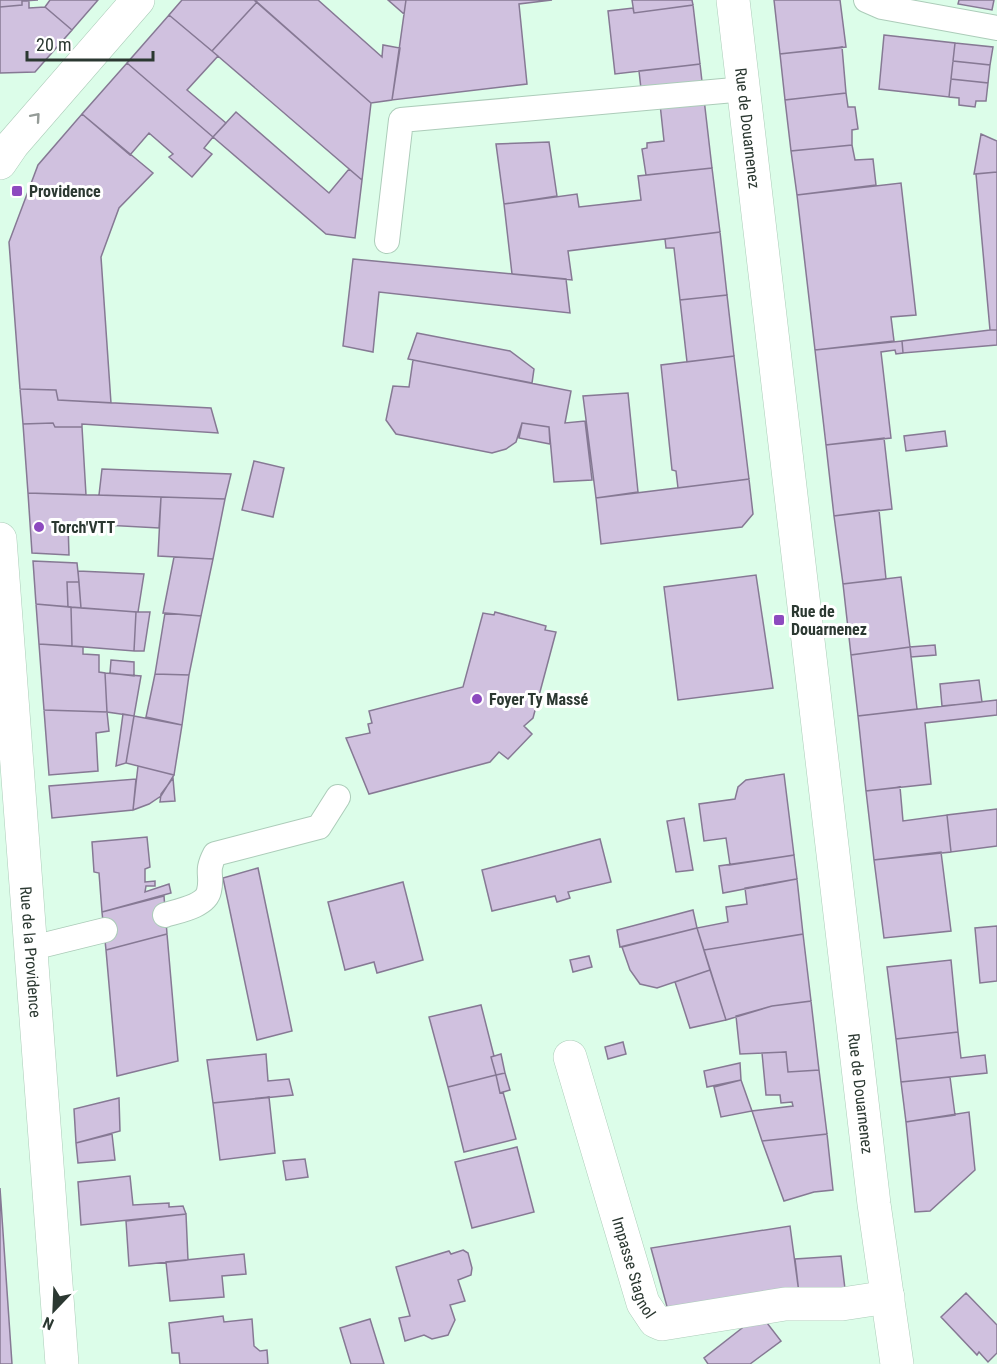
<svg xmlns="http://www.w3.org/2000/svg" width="997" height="1364" font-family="'Roboto Condensed',sans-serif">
<rect width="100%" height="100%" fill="#dcfde9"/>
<path fill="#d0c1df" stroke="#867994" stroke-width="1.5" d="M0 0H38L22 1V5L0 7Z
M50 0H98L72 30 45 7Z
M182 0H254L257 2 212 51 169 15Z
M254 0H318L382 57 383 45 400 48 392 100 371 103Z
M388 0H406L404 14Z
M406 0H552L519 4 527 84 392 100Z
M632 0H692L693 5 634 13Z
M774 0H840L846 47 780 54Z
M959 0H994L992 10 958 4Z
M22 1H29V8L45 7 72 30 35 72 0 73V7L22 5Z
M257 2 371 103 362 180 212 51Z
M693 5 700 64 615 74 608 11 633 8 634 13Z
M169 15 218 56 187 90 226 123 213 137 127 63Z
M884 35 955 43 949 97 879 89Z
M955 43 993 47 990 65 953 61Z
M842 47 846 93 785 100 780 54Z
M953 61 990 65 988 83 951 79Z
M127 63 213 137 204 148 212 154 192 177 169 157 173 154 149 133 130 155 82 114Z
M700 64 704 99 643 106 639 71Z
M951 79 988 83 986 101H976L975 107 959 105V98L949 97Z
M846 93 848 107H855L858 129 852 130V145L791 151 785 100Z
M704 99 712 168 646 175 642 149 647 148V143L664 141 660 104Z
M236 112 329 193 349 169 362 180 355 238 326 234 213 137Z
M82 114 153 173 119 208 101 257 111 403 58 400 56 390 20 389 9 242 38 165Z
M981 134 997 141V172L974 174Z
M549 142 557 196 504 204 496 144Z
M852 145 855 160 873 159 876 185 797 195 791 151Z
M712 168 720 232 568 251 572 280 512 274 504 204 577 194 579 207 641 200 638 176Z
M997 172V330H990L976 174Z
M901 183 916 315 891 317 894 341 815 350 797 195Z
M720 232 727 295 680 300 674 248H666L665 239Z
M353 259 566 279 570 313 379 292 373 352 343 346Z
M727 295 734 356 687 362 680 300Z
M990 330H997V345L903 353 902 341Z
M417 333 510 351 534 369 532 383 408 359Z
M902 341 903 353 896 354 895 350 881 352 891 438 826 445 815 350Z
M734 356 749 479 678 488 676 471 672 470 661 365Z
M413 360 571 391 565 423 585 421 592 480 554 482 549 427 522 423 516 442 506 449 492 453 396 434 386 420 393 386 409 387Z
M20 389 56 390 58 400 211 408 218 433 82 424V427H55L53 423 23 424Z
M628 393 638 492 596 498 583 396Z
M53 423 55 427H82L86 495 28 493 23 424Z
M522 423 549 427 550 444 519 438Z
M945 431 947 446 906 451 904 436Z
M884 438 892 509 834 516 826 445Z
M254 461 284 468 273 517 242 510Z
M102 469 231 474 225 499 99 495Z
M749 479 753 514 742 527 601 544 596 498Z
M28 493 161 497 159 528 68 523 69 555 32 553Z
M161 497 225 499 213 559 158 556Z
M879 510 886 579 843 584 834 516Z
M174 557 213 559 201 616 163 613Z
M33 561 77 563 79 582H67L68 607 36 604Z
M78 571 144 574 138 612 81 608Z
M756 575 773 688 678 700 664 587Z
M901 577 910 647 851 655 843 584Z
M67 582H79L81 608 68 607Z
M36 604 71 607 72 646 39 644Z
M71 607 136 612 134 651 72 646Z
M136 612H150L144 651H134Z
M495 612 546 626 545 630 556 632 533 718 524 726 532 734 508 759 499 752 490 762 369 794 346 738 370 733 368 724 372 723 369 711 463 687 483 613 494 615Z
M165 613 201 616 189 675 155 674Z
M39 644 83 647V654L99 655V672L105 673 107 712 44 710Z
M935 645 936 655 911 657 910 647Z
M910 647 917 709 858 716 851 655Z
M111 660 134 662V676L110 673Z
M105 673 141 676 134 716 107 712Z
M155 674 189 675 182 725 146 717Z
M979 680 982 702 942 706 940 684Z
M997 700V715L925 723 931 784 866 791 858 716Z
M44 710 107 712 109 731 96 733 98 771 49 775Z
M123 714 134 716 126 763 116 766Z
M134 716 182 725 174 775 126 763Z
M138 766 174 775 161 796 149 804 133 810Z
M784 774 794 855 730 865 726 838 704 841 699 804 735 799 738 787 746 780Z
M173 778 175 801 160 802 161 794Z
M136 779 133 810 52 818 49 786Z
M900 787 903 821 947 815 951 852 874 860 866 791Z
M997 809V846L951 852 947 815Z
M684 818 693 870 676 872 667 821Z
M147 837 150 867 145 869V882L155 881V886H146L145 892 169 884 171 893 102 912 99 873 94 872 92 842Z
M600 839 611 882 568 892 570 898 557 902 555 896 492 911 482 870Z
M941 852 951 931 884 938 874 860Z
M794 855 797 879 723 893 719 866Z
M258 868 292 1031 257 1040 223 878Z
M797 879 803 934 704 950 697 928 728 922 726 907 747 904 745 888Z
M403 882 423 960 377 973 374 962 345 970 328 902Z
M164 896 167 934 106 950 102 912Z
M693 910 697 928 620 947 617 930Z
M997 926V981L980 983 975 928Z
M697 928 710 970 657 988 640 984 630 970 622 947Z
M167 934 178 1061 117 1076 106 950Z
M803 934 811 1001 772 1006 726 1020 704 950Z
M589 956 592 967 573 972 570 960Z
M951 960 958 1032 896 1039 887 967Z
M710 970 726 1020 690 1028 675 982Z
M811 1001 819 1070 788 1072 786 1052 740 1054 736 1016 772 1006Z
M481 1005 494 1056 491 1057 496 1075 448 1087 429 1017Z
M958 1032 961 1058 985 1055 987 1073 901 1082 896 1039Z
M623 1042 626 1054 608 1059 605 1047Z
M786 1052 788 1072 819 1070 827 1134 762 1141 752 1111 793 1106 792 1102 781 1103 780 1095H766L762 1053Z
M266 1054 268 1081 289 1079 293 1095 213 1103 207 1060Z
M501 1054 505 1073 496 1075 491 1057Z
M740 1063 741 1080 707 1087 704 1071Z
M505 1073 510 1090 500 1093 496 1075Z
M496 1075 500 1093 503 1092 516 1139 464 1152 448 1087Z
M950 1077 955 1115 906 1122 901 1082Z
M741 1080 752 1111 721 1117 714 1087Z
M269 1097 275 1153 220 1160 213 1103Z
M119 1098 120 1131 76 1143 74 1109Z
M969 1112 975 1170 930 1211 915 1212 906 1122Z
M112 1134 115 1160 78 1163 76 1143Z
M827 1134 833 1190 814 1192 784 1201 762 1141Z
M517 1147 534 1212 472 1228 455 1162Z
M305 1159 308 1177 286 1180 283 1161Z
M130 1176 133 1205 169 1203V1207L183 1206 186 1214 81 1225 78 1182Z
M0 1188 12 1364H0Z
M186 1214 188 1260 129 1266 126 1221Z
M790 1226 799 1293 669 1314 651 1248Z
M463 1250 468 1253 472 1268 471 1275 458 1280 465 1301 450 1305 455 1320 448 1335 432 1339 424 1335 405 1341 399 1318 410 1316 396 1267 449 1251 451 1254Z
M244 1254 246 1274 222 1276 224 1297 170 1301 166 1262Z
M841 1256 845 1289 799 1293 795 1259Z
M966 1293 997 1325V1353L988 1362 979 1352 977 1355 941 1317Z
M760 1314 781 1341 750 1364H708L704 1358Z
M223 1316 224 1322 252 1319 254 1346 260 1351 267 1350 268 1364H180L179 1353H172L169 1323Z
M370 1319 384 1364H351L340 1328Z"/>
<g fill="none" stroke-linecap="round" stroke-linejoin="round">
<g stroke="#acccb9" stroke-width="26">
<path id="service" d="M866 0 882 7 997 28
M387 241 401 120 745 89
M165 915C178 911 206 906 209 891 213 874 205 873 215 854L319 827 338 797
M32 948 105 930"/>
</g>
<g stroke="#acccb9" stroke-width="34">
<g id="minor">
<path id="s1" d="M570 1057 643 1303 655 1321 662 1324 785 1304H842L888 1297"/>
</g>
</g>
<g stroke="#acccb9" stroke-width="34">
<g id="tertiary">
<path d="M0 163 13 144 138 0"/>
<path id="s2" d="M0 539 62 1364"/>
</g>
</g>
<g stroke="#acccb9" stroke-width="34">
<g id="secondary">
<path id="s3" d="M733 0 874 1204 897 1364"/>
</g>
</g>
<use href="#service" stroke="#fff" stroke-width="24"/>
<use href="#minor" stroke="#fff" stroke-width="33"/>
<use href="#tertiary" stroke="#fff" stroke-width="33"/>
<use href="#secondary" stroke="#fff" stroke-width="33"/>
</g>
<defs><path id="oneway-chevron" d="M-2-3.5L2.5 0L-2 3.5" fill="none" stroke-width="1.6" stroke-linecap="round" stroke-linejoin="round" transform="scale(1.5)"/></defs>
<use stroke="#959c98" href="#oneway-chevron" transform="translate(36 117) rotate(-49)"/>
<g fill="#8d4abf" stroke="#fff" stroke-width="2">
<rect x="11" y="185" width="12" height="12" rx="3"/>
<circle cx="39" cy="527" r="6"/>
<rect x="773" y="614" width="12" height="12" rx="3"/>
<circle cx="477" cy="699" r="6"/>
</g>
<g text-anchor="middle" stroke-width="6" stroke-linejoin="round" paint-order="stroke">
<g font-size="16" fill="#2b3831" stroke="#fff">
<text dy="6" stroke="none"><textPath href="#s3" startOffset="129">Rue de Douarnenez</textPath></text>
<text dy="6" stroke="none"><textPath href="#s2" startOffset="414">Rue de la Providence</textPath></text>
<text dy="6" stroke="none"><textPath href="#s3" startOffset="1101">Rue de Douarnenez</textPath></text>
<text dy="6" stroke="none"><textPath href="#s1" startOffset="220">Impasse Stagnol</textPath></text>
</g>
<g font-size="16" font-weight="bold" fill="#2b3831" stroke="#fff" text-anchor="start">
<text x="29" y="197">Providence</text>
<text x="51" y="533">Torch'VTT</text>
<text x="791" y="617">Rue de<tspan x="791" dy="18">Douarnenez</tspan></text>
<text x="489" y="705">Foyer Ty Massé</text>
</g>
</g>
<g transform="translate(54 1310) rotate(203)" stroke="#ffffff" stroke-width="4.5" paint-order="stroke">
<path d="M0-4.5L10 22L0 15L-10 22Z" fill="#2b3831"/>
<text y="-9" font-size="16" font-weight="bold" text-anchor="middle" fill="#2b3831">N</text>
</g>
<path d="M27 51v9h126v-9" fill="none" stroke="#2b3831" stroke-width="3"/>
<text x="36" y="51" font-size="18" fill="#2b3831" stroke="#ffffff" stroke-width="4.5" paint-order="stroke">20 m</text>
</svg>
